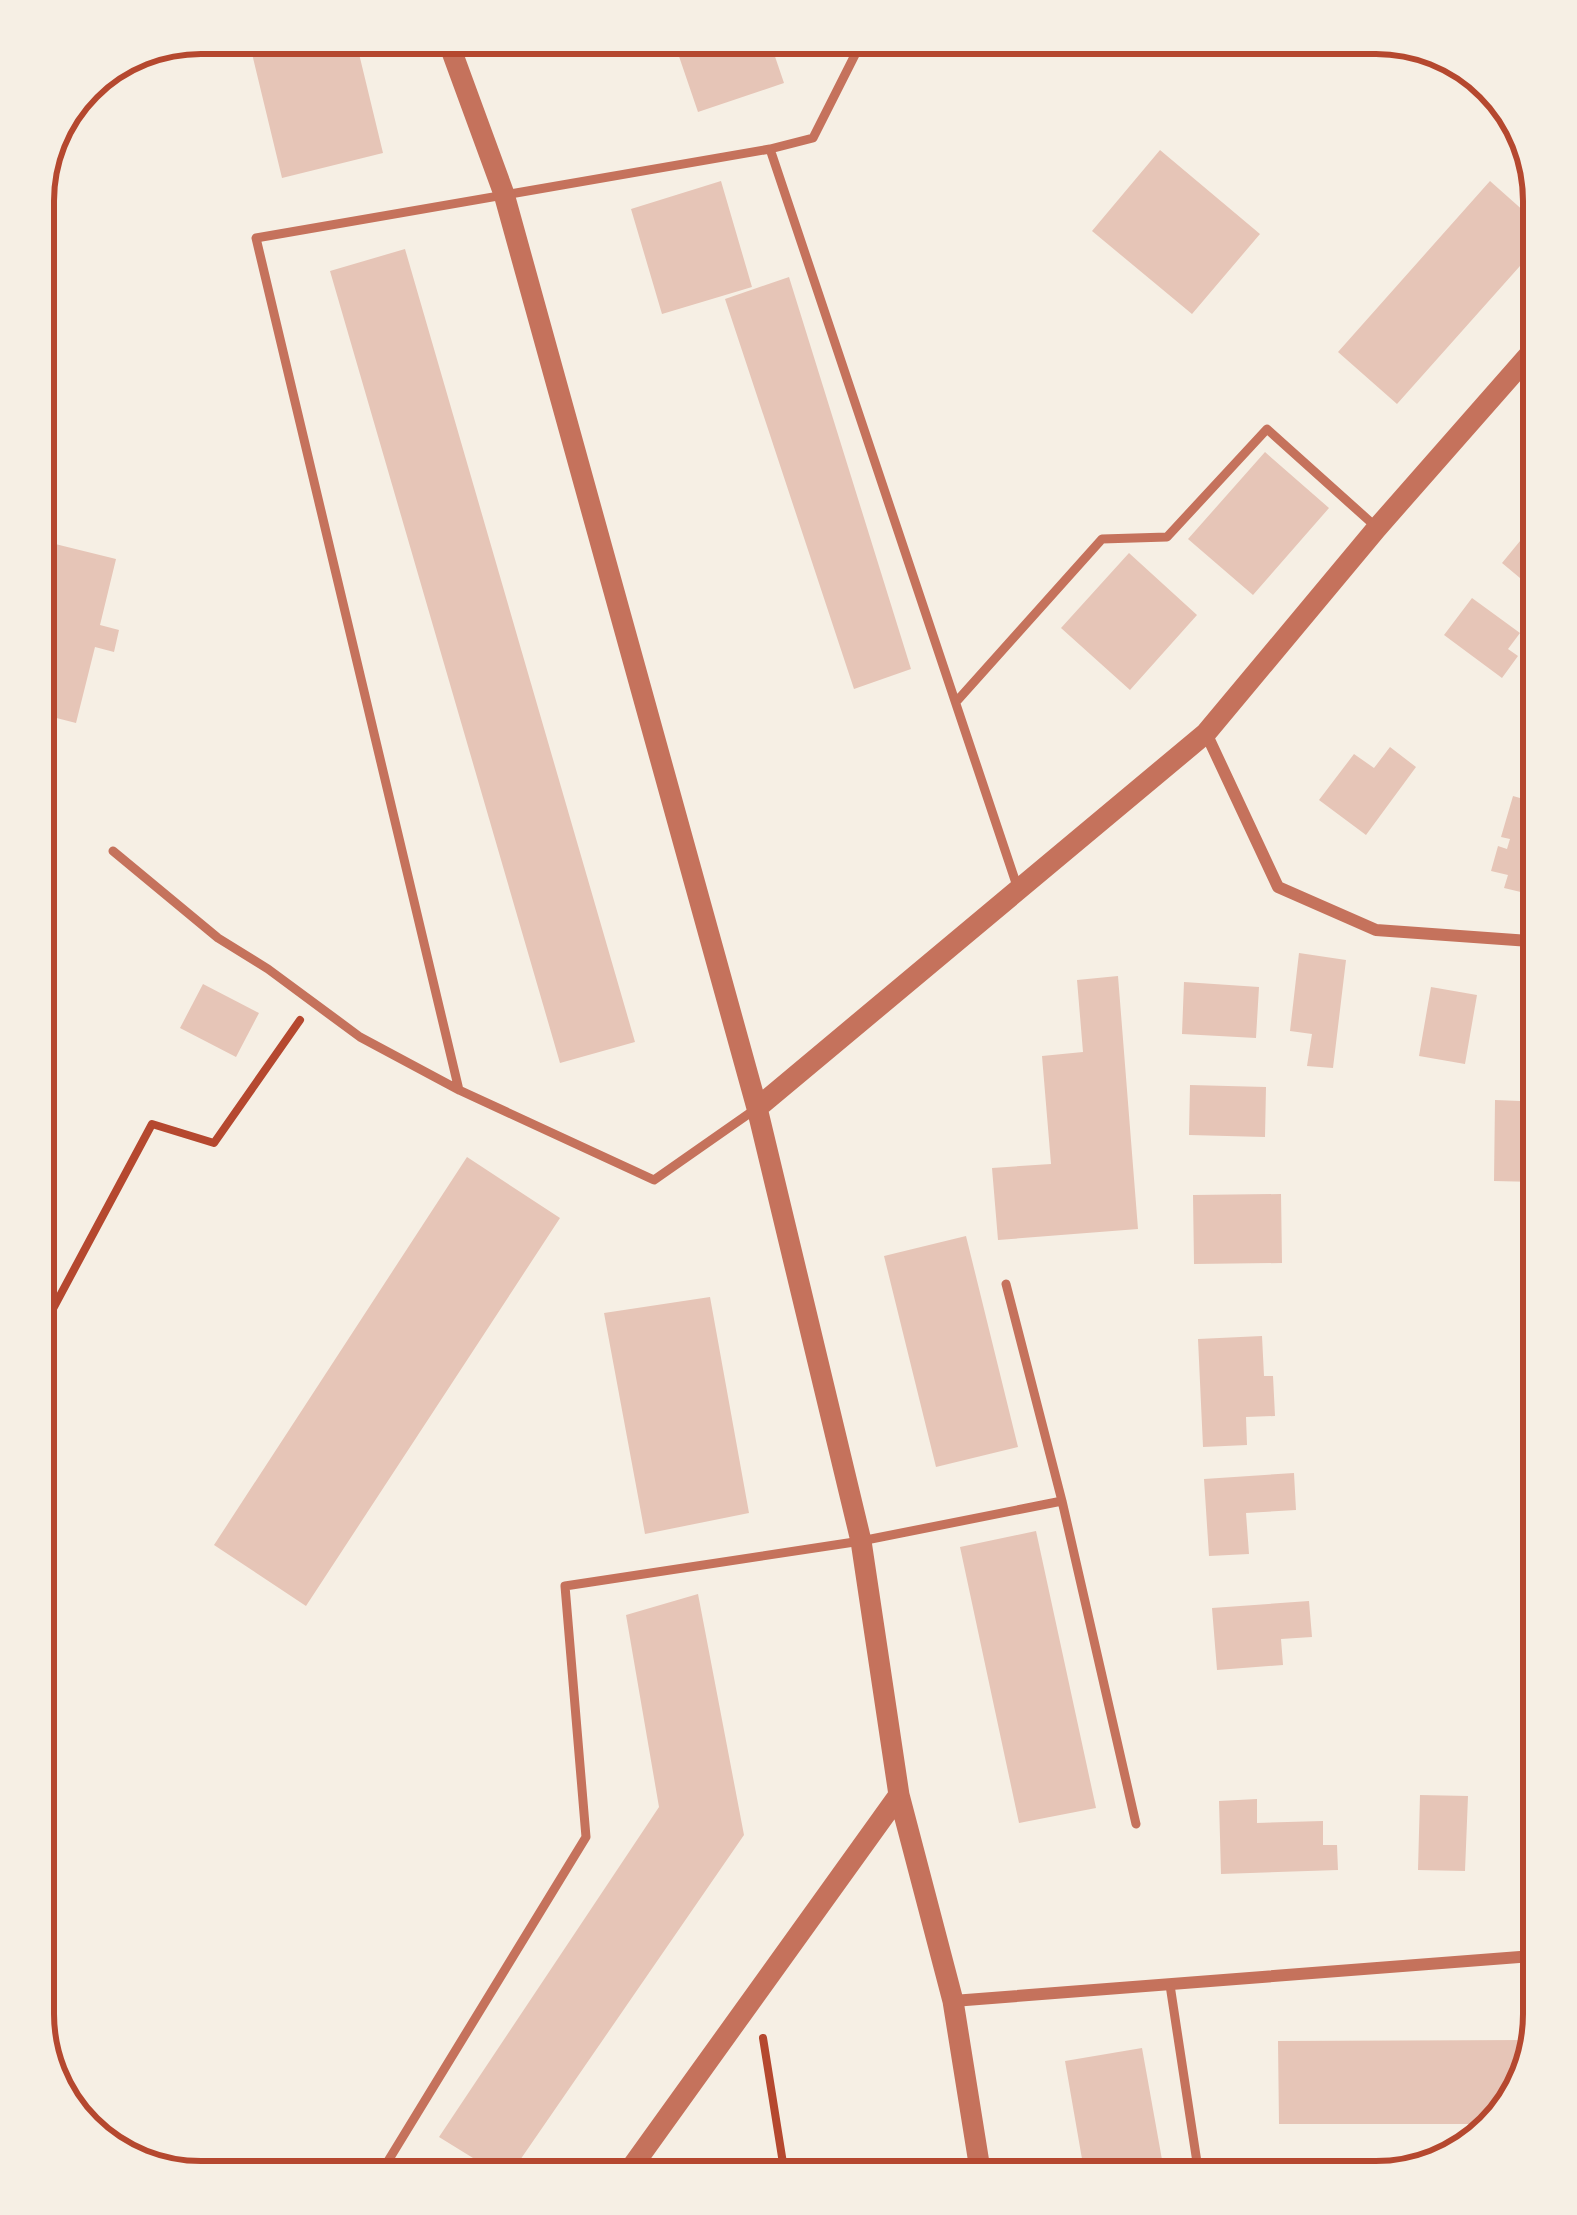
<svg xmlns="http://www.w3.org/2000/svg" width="1577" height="2215" font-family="'Source Sans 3',sans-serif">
<rect width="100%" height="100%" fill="#f6efe4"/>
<path fill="#e6c5b7" d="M247 33H354L383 153 282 178Z
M671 33H767L784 83 698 112Z
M1160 150 1260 234 1192 314 1092 231Z
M721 181 752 287 662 314 631 209Z
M1490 181 1544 229V239L1397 404 1338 352Z
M405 249 635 1042 560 1063 330 271Z
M789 277 911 669 854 689 725 299Z
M1265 452 1329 508 1253 595 1188 539Z
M1544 512V598L1502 563Z
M39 540 116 559 100 625 119 630 114 652 95 647 76 723 33 712V561Z
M1129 553 1197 615 1130 690 1061 628Z
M1472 598 1520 633 1508 649 1518 656 1502 678 1444 635Z
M1390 747 1416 767 1366 835 1319 800 1354 754 1374 768Z
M1513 796 1544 805V887L1532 883 1529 894 1504 888 1508 875 1491 871 1498 846 1507 849 1510 839 1501 837Z
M1299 953 1346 960 1333 1068 1307 1066 1312 1034 1290 1031Z
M1118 976 1138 1229 998 1240 992 1168 1051 1164 1042 1056 1083 1052 1077 980Z
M1184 982 1259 987 1256 1038 1182 1034Z
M203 984 259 1013 236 1057 180 1028Z
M1431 987 1477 995 1465 1064 1419 1056Z
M1190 1085 1266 1087 1265 1137 1189 1135Z
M1495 1100 1544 1102V1182L1494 1181Z
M467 1157 560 1218 306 1606 214 1545Z
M1281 1194 1282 1263 1194 1264 1193 1195Z
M966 1236 1018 1447 936 1467 884 1256Z
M710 1297 749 1513 645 1534 604 1313Z
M1262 1336 1264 1376H1273L1275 1416 1246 1417 1247 1445 1203 1447 1198 1339Z
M1294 1473 1296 1510 1246 1513 1249 1554 1209 1556 1204 1479Z
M1036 1531 1096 1808 1019 1823 960 1547Z
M698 1594 744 1835 507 2179 439 2137 659 1807 626 1615Z
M1309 1601 1312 1637 1281 1639 1283 1665 1217 1670 1212 1608Z
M1420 1795 1468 1796 1465 1871 1418 1870Z
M1257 1799V1823L1323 1821V1845H1337L1338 1870 1221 1874 1219 1801Z
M1537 2040 1522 2097 1496 2124H1279L1278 2041Z
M1142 2048 1166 2182H1086L1065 2061Z"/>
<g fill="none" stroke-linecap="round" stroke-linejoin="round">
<path stroke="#b5482f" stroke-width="8" d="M33 1346 152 1124 214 1143 300 1020
M763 2038 786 2182"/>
<path stroke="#c5725c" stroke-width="9" d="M800 33 801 39
M770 149 1018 889
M956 702 1102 539 1167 537 1267 429 1375 526
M113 851 218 938 268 969 360 1037 459 1090
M757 1108 654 1180 459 1090 256 238 770 149 813 138 866 33
M1006 1284 1062 1501
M1170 1985 1200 2182
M381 2182 377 2179 586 1837 565 1586 861 1541 1062 1501 1136 1824"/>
<path stroke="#c5725c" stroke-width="12" d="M1206 733 1278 887 1376 930 1544 942
M953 2001 1544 1955"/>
<path stroke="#c5725c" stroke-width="21" d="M445 33 504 194 757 1108 861 1541 899 1795 953 2001 982 2182
M757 1108 1206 733 1377 528 1544 338
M621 2182 899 1795"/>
</g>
<path d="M0 0H1577V2215H0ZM201 54H1376A147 147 0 0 1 1523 201V2014A147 147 0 0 1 1376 2161H201A147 147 0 0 1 54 2014V201A147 147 0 0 1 201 54Z" fill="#f6efe4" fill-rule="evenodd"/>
<path fill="none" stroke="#b5482f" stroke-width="6" d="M201 54H1376A147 147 0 0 1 1523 201V2014A147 147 0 0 1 1376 2161H201A147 147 0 0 1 54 2014V201A147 147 0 0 1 201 54Z"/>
</svg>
